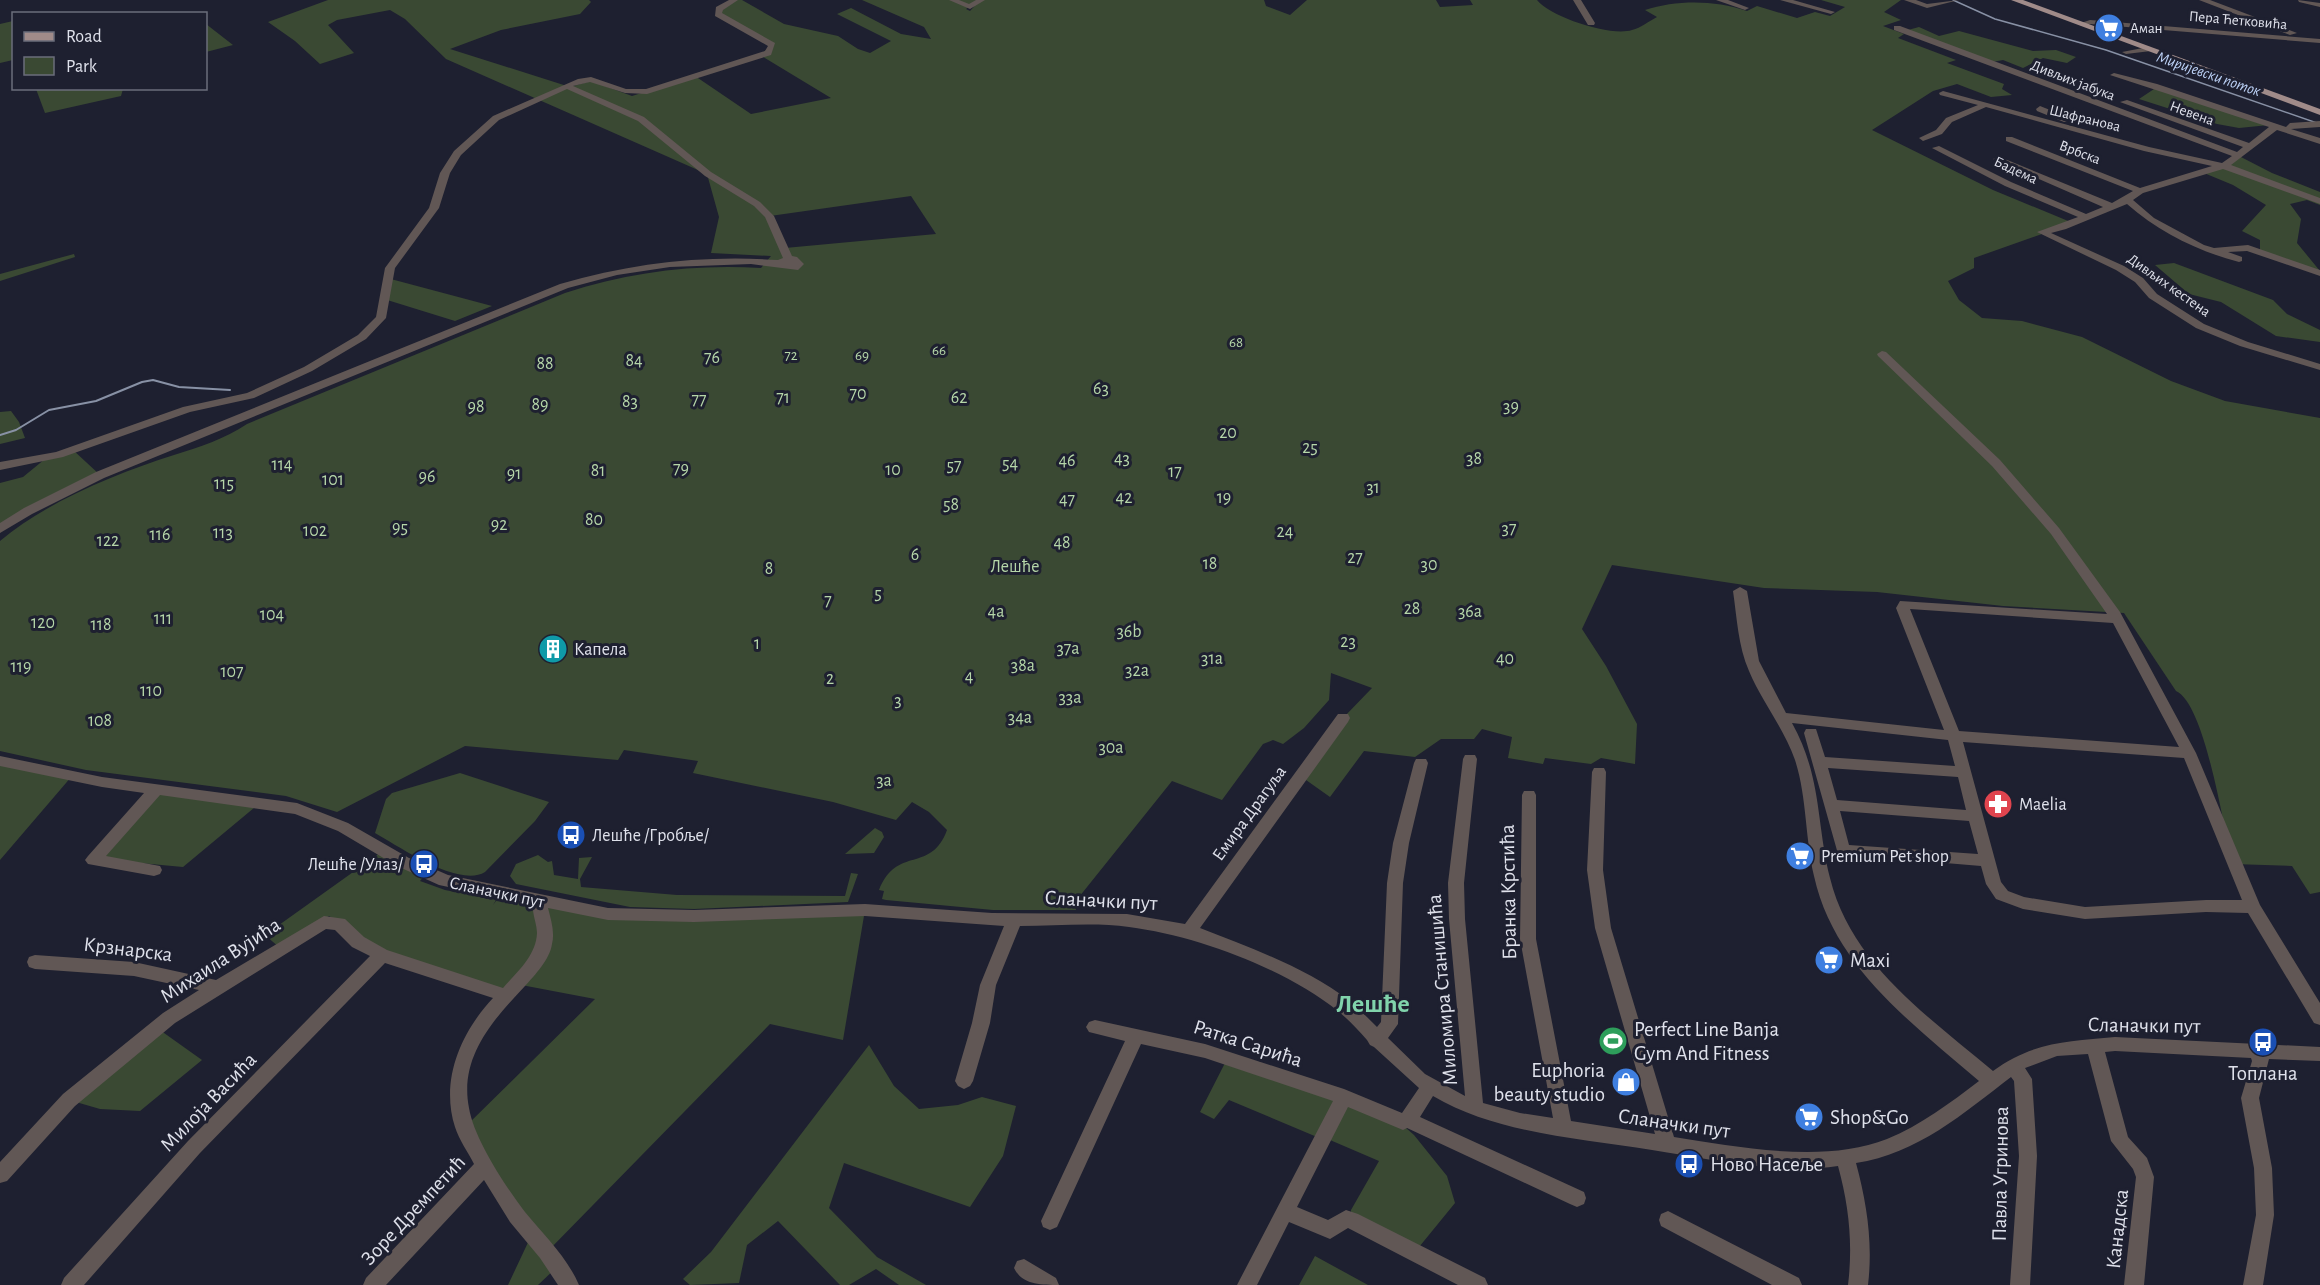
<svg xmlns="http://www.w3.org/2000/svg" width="2320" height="1285" font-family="'Alegreya Sans',sans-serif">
<rect width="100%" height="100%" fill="#1e2030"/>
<path fill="#3a4933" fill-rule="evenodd" d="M328 0H589L591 2 580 14 501 30 450 49 570 87 591 81 632 96 695 76 751 114 831 98 760 55 772 45 718 14 734 0H742L784 24 838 36 858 49 870 53 891 41 837 14 851 8 901 34 931 39 924 27 862 0H977L966 9 970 11 980 0H1264L1266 6 1290 15 1307 0H1436L1440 7 1473 5 1470 0H1537C1550 17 1611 37 1632 30 1641 28 1649 21 1657 17L1645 10C1677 0 1714 0 1747 11L1757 6 1797 18 1815 12 1830 16 1845 7 1821 0H1901L1884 12 1901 20 1883 26 1904 34 1898 38 1956 60 1947 63 2004 84 2002 89 2012 95 1991 97 1957 84 1933 91 1872 130 1993 190 2073 223 1974 258V268L1948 281 1959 300 1982 318 2022 321 2082 337 2171 381 2225 401 2320 418V892L2310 894 2292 866 2233 864C2223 829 2206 705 2176 691L2124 613 2003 606 1877 592 1764 588 1612 565 1582 629 1606 666 1637 724 1635 764 1601 758 1591 764 1545 758 1543 764 1508 758 1512 737 1482 729 1474 739H1441L1415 757 1364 751 1330 797 1306 780 1344 717 1372 688 1331 673 1329 700 1304 728 1283 744 1273 740 1263 744 1222 800 1172 781 1075 902 1076 910H993L886 900 882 899 884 891 879 890C897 845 931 874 947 830L929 812 912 802 896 820 833 802 693 773 698 761 624 750 618 760 465 746 337 812 286 796 86 770 0 751V541C46 502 117 473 174 455 199 447 225 439 247 424L565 293C630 272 693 264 761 268L771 256 711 253 719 217 707 174 446 59 405 19 390 10 337 20 328 25 354 53 320 64 295 41 268 22ZM911 196 936 234 785 248 770 216Z
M13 21V60L0 63V24Z
M206 24 233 45 206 52Z
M1919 27 1939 36 1959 31 2033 51 2056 50 2076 57 2067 63 2043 58 2023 68 2003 60 1987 63 1908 30Z
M2157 87 2269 125 2239 128 2217 124 2139 99Z
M36 89V88L123 89 121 96 45 113Z
M2239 156 2272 173 2320 192V205L2307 200 2290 204 2301 219 2297 243 2320 271 2260 252V240L2242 231 2266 205 2233 185 2204 173Z
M74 254 75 257 0 281V274Z
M2174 263 2273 300 2287 314 2320 330V342L2276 336 2221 302 2189 294 2155 265Z
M387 278 492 306 455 321 384 299Z
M11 411 19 422 25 438 0 444V412Z
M73 450 100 475 0 529V483L23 477 45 459Z
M0 764 72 776 0 860Z
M460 773 549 802 535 821 485 872C459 888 400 847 375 833L386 799 392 793Z
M156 790 260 803 183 867 97 859Z
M875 828 882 832 884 837 874 853 845 854Z
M384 850 426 874 420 881 445 890 496 900 493 905 502 893 608 914 865 910 843 1040 770 1024 547 1252 557 1267 538 1285H508L532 1234 464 1128 595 999 516 984 504 995 402 963 329 916 280 948 265 935Z
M538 855 548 862 552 861 554 875 578 879 579 858 592 857 580 879 581 887 677 895 845 896 851 873 858 874 848 902 694 909 630 907 516 884 510 876 516 864Z
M157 1028 202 1060 140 1111 100 1109 69 1100Z
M869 1045 894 1086 919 1109 958 1105 982 1097 1016 1106 1003 1156 970 1207 844 1163 829 1208 877 1257 926 1285H899L876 1269 849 1285H840L778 1221 747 1245 739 1283 690 1285 683 1279 711 1252Z
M1225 1063 1335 1101 1317 1137 1229 1100 1214 1119 1200 1112Z
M1344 1097 1398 1121 1414 1135 1447 1176 1455 1203 1415 1252 1351 1220V1210L1379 1161 1323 1137Z
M1315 1256 1368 1285H1299Z"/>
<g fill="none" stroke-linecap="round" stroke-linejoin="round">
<path stroke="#8891a5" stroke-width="1.5" d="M1953 0 1995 19 2106 50 2320 124"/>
<path stroke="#8891a5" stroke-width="2" d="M0 435 16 430 49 410 96 401 142 382 153 380 179 387 230 390"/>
<path fill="#615755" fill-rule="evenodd" d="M729 0H738L723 10 722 13 775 43 771 55 647 94 625 93 590 82 573 86 644 117 711 172 760 202 774 216 792 256 797 257 804 264 798 270 751 264 670 267 617 275 568 288 104 478 32 514 0 533V523L24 508 96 472 560 284C633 263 703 255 778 260L783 258 765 217 754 206 705 176 638 121 567 89 499 120 461 155 450 173 439 208 395 268 386 318 366 339 312 371 254 398 190 412 63 457 0 470V462L56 452 183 407 247 393 304 367 358 335 376 317 385 268 429 208 440 173 454 151 493 116 578 79 591 77 626 89H646L765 51 768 46 715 16 716 7Z
M949 0H959L969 4 976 0H985L970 9Z
M1573 0H1581L1595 23 1594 25H1588Z
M1716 0H1728L1749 8 1745 10Z
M1780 0H1793L1835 12 1831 14Z
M1904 0H1916L1927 4 1959 0 1927 8Z
M2199 0H2210L2297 33 2290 35Z
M2298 0 2320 3V7L2299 2Z
M2090 20 2320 39V43L2090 24 2082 26 2078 24Z
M1894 26H1900L2237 152 2243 147 2120 102 2127 100 2249 143 2269 127 2110 75 2114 73 2157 84 2286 127 2290 123 2320 121V127L2291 129 2320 138V144L2277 130 2231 165 2320 198V204L2223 169 2143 193 2133 200 2154 218 2204 245 2214 248 2248 245 2320 270V276L2247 251 2228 252 2242 257V261L2239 262C2197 251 2159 232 2127 204L2066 229 2051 233 2124 266 2143 278 2157 294 2204 324 2248 342 2320 364V370L2240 346 2196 328 2149 298 2135 282 2116 270 2037 232 2078 217 2005 186 1932 148 1939 146 2011 182 2086 214 2103 207 1993 159 2000 157 2112 203 2133 191 2006 141V137H2012L2140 188 2212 166 2144 151 1986 107 1952 122 1942 134 1923 141 1919 138 1936 130 1946 118 1978 105 1940 95 1939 93 1943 91 2149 147 2222 163 2232 156 1894 30Z
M2148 47H2151V51L2126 54 2122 52Z
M2040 106 2070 118 2071 120 2064 122 2037 111 2036 109Z
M1882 351 1886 352 2000 460 2059 528 2120 612 2196 753 2260 905 2320 1003V1025L2314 1023 2248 913 2206 912 2085 919 2023 909 1996 899 1986 884 1981 866 1838 854 1804 733 1806 729H1816L1825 757 1955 766 1948 740 1792 723C1822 777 1816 822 1830 878 1851 964 1929 1017 1993 1071 2032 1042 2069 1041 2115 1037L2320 1047V1061L2269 1059 2259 1098 2272 1168 2274 1215 2263 1285H2243L2256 1215 2254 1168 2241 1098 2252 1061 2251 1058 2115 1051 2105 1052 2128 1137 2147 1158 2154 1177 2144 1285H2124L2136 1177 2133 1169 2111 1141 2088 1054 2057 1056 2025 1068 2032 1079 2037 1156 2030 1285H2010L2019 1156 2014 1081 2011 1077C1964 1113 1917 1154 1856 1163 1867 1204 1873 1243 1868 1285H1848C1853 1244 1849 1206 1838 1166 1779 1175 1710 1159 1652 1150 1578 1138 1498 1134 1433 1096L1420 1117 1584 1192 1586 1198 1584 1204 1577 1207 1570 1204 1407 1128 1403 1130 1348 1107 1297 1207 1328 1220 1346 1210 1358 1214 1485 1278 1488 1285H1458L1348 1228 1330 1239 1289 1222 1257 1285H1237L1333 1101 1205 1058 1141 1044 1057 1227 1050 1230 1043 1227 1041 1221 1125 1041 1089 1032 1086 1027 1089 1022 1095 1020 1205 1044 1344 1089 1402 1113 1419 1088 1374 1047 1370 1045 1367 1040C1358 1030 1349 1020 1338 1011 1283 968 1198 936 1129 927 1095 922 1055 926 1020 926L996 985 990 1023 973 1081 970 1086 964 1089 958 1086 955 1081 972 1023 980 985 1004 926 865 916 694 922 608 920 548 908C551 920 555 932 552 944 550 959 535 975 525 986 493 1020 459 1057 469 1108 474 1139 506 1187 525 1212 544 1235 567 1257 579 1285H558L540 1258 510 1222 484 1180 386 1285H363L366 1278 474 1164C468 1152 459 1140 455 1127 440 1080 461 1032 493 998L385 963 200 1153 84 1285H61L64 1278 188 1141 370 956 352 947 335 930 326 929 175 1023 75 1106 7 1181 0 1183V1162L63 1094 163 1013 199 990 134 976 35 969 29 967 27 962 29 957 35 955 134 962 216 980 324 916 345 919 364 937 387 950 503 988C517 972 536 956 537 933 537 924 532 914 533 905L439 885 397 866 338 831 295 814 160 795 106 856 160 866 162 870 160 874 154 876 88 864 85 860 88 856 144 793 102 787 0 766V756L102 777 297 803 348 823 409 858 448 875 608 908 694 910 865 904 992 913 1127 914 1185 924 1338 714H1348L1350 718 1348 722 1200 928C1251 948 1305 967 1350 1001 1359 1009 1368 1018 1377 1027L1381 1022 1387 883 1393 843 1414 763 1416 759H1426L1428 763 1409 843 1403 883 1398 1024 1388 1038 1425 1074 1465 1096 1449 919 1448 883 1463 759 1465 755H1475L1477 759 1464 883 1465 919 1483 1103 1520 1113 1553 1118 1520 939 1522 795 1524 791H1534L1536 795V939L1571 1121 1655 1134 1595 928 1587 870 1592 772 1594 768H1604L1606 772 1603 870 1611 928 1674 1137C1739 1147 1824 1164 1887 1139 1921 1125 1950 1103 1979 1081 1913 1024 1834 967 1814 876 1805 838 1807 797 1795 760 1784 728 1762 702 1749 671 1738 646 1737 618 1733 591L1740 587 1747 591 1759 661 1786 713 1944 730 1896 608 1900 601 2107 614 2051 534 1992 466 1878 356 1877 354ZM1910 609 2113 623 2179 747 1959 731ZM1963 742 2184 758 2242 900H2206L2085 907 2024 897 2008 891 2001 882ZM1828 768 1958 777 1966 810 1837 800ZM1840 811 1969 821 1978 854 1849 845Z
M1668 1211 1799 1278 1802 1285H1772L1661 1226 1659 1220 1661 1214Z
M1024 1259 1056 1278 1059 1285C1041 1285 1022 1285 1014 1268L1017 1261Z"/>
<path fill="#a08b89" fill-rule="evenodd" d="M2011 0H2023L2320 109V115Z"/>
</g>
<defs>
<g id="supermarket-disc" transform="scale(1.5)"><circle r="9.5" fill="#3f7fe0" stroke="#1e2030"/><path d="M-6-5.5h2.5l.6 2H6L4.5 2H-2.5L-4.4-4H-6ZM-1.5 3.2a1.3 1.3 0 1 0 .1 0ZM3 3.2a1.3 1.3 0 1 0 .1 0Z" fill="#fff"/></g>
<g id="building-disc" transform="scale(1.5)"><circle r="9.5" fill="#0f9aa8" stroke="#1e2030"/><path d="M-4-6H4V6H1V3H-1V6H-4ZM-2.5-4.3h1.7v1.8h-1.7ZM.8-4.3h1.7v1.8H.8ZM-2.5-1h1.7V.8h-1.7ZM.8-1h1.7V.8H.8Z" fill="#fff"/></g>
<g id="pharmacy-disc" transform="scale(1.5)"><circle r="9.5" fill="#e0444e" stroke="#1e2030"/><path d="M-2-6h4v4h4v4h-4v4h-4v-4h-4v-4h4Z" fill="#fff"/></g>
<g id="bus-disc" transform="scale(1.5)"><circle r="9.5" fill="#1a4fb4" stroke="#1e2030"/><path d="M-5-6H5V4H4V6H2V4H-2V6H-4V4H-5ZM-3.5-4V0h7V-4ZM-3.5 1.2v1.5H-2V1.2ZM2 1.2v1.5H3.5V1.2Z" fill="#fff"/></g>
<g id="stadium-disc" transform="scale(1.5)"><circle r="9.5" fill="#2e9e5b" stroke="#1e2030"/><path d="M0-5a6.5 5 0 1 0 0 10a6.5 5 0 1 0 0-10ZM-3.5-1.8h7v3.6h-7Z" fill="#fff"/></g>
<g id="shop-disc" transform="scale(1.5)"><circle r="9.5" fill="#3f7fe0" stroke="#1e2030"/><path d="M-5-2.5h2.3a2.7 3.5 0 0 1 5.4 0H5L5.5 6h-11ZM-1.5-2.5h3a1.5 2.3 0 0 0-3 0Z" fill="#fff"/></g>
</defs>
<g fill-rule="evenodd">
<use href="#supermarket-disc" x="2109" y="28"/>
<use href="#building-disc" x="553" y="649"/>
<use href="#pharmacy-disc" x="1998" y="804"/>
<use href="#bus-disc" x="571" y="835"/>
<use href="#supermarket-disc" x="1800" y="856"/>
<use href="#bus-disc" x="424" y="864"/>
<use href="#supermarket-disc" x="1829" y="960"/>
<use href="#stadium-disc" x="1613" y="1041"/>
<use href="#bus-disc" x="2263" y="1042"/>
<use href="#shop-disc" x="1626" y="1082"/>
<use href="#supermarket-disc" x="1809" y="1117"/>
<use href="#bus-disc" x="1689" y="1164"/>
</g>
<g text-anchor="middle" stroke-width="6" stroke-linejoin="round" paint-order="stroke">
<g font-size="15" fill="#dfe1eb" stroke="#1e2030">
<text transform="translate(2238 20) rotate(5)" y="5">Пера Ћетковића</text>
<text transform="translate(2073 80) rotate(21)" y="5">Дивљих јабука</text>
<text transform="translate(2192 113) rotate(20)" y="5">Невена</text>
<text transform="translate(2085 118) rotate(14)" y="5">Шафранова</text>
<text transform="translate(2080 152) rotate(21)" y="5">Врбска</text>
<text transform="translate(2016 170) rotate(25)" y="5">Бадема</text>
<text transform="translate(2169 285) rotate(35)" y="5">Дивљих кестена</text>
</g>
<g font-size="15" fill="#dfe1eb" stroke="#1e2030" text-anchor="start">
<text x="2130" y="33">Аман</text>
</g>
<g font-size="15" fill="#b6d7a9" stroke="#1e2030">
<text x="1236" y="347">68</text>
<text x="939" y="355">66</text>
<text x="791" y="360">72</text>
<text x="862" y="360">69</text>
</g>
<g font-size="16" font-style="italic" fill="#bcd1f6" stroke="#1e2030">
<text transform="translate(2209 73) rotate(19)" y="6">Миријевски поток</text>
</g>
<g font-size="18" fill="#b6d7a9" stroke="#1e2030">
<text x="712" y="363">76</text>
<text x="634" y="366">84</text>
<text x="545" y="369">88</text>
<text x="1101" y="394">63</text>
<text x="858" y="399">70</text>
<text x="783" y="403">71</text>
<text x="959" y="403">62</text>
<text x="699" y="405">77</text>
<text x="630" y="407">83</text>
<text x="540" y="410">89</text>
<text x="476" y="412">98</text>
<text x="1511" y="412">39</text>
<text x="1228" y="438">20</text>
<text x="1310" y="453">25</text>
<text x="1122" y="464">43</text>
<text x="1474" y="464">38</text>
<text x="1067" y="466">46</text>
<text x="1010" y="469">54</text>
<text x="282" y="470">114</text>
<text x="954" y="471">57</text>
<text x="681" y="474">79</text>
<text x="893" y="475">10</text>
<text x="598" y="476">81</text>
<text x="1175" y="477">17</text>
<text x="514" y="479">91</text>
<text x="427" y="482">96</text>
<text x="333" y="485">101</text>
<text x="224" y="489">115</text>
<text x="1373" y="493">31</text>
<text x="1124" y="503">42</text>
<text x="1224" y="503">19</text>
<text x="1067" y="505">47</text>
<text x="951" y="510">58</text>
<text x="594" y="525">80</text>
<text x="499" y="530">92</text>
<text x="400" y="533">95</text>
<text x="1509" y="534">37</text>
<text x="315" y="536">102</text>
<text x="1285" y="537">24</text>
<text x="223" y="538">113</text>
<text x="160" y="540">116</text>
<text x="108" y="546">122</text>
<text x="1062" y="548">48</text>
<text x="915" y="560">6</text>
<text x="1355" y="563">27</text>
<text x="1210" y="569">18</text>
<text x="1429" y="570">30</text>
<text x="1015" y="572">Лешће</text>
<text x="769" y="574">8</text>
<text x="878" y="599">5</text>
<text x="828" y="606">7</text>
<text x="1412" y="614">28</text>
<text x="996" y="617">4a</text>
<text x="1470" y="617">36a</text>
<text x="272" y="620">104</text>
<text x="163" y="624">111</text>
<text x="43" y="628">120</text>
<text x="101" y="630">118</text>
<text x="1129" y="637">36b</text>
<text x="1348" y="647">23</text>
<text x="757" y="649">1</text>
<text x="1068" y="654">37a</text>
<text x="1212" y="664">31a</text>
<text x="1505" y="664">40</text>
<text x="1023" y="671">38a</text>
<text x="21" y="672">119</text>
<text x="1137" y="676">32a</text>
<text x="232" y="677">107</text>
<text x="969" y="682">4</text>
<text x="830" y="684">2</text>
<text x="151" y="696">110</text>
<text x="1070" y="703">33a</text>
<text x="898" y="706">3</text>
<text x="1020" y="723">34a</text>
<text x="100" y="726">108</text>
<text x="1111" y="753">30a</text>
<text x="884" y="786">3a</text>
</g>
<g font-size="18" fill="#dfe1eb" stroke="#1e2030" text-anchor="start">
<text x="574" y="655">Капела</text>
<text x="2019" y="810">Maelia</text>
<text x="592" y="841">Лешће /Гробље/</text>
<text x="1821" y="862">Premium Pet shop</text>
<text x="403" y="870" text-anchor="end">Лешће /Улаз/</text>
</g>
<g font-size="18" fill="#dfe1eb" stroke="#1e2030">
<text transform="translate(1249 813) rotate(-54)" y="6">Емира Драгуља</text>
<text transform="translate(497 892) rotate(12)" y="6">Сланачки пут</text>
</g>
<g font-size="21" fill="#dfe1eb" stroke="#1e2030">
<text transform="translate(1508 892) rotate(-91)" y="7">Бранка Крстића</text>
<text transform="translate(1101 900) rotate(3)" y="7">Сланачки пут</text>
<text transform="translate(128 949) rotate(7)" y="7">Крзнарска</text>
<text transform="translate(220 960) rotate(-33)" y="7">Михаила Вујића</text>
<text transform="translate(1442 990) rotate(-95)" y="7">Миломира Станишића</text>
<text transform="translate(2144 1025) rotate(1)" y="7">Сланачки пут</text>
<text transform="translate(1248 1043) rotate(18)" y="7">Ратка Сарића</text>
<text transform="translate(208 1102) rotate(-46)" y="7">Милоја Васића</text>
<text transform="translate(1674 1123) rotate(8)" y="7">Сланачки пут</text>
<text transform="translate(2000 1174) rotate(-89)" y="7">Павла Угринова</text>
<text transform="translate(413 1210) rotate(-47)" y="7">Зоре Дремпетић</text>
<text transform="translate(2117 1229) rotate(-84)" y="7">Канадска</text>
</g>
<g font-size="21" fill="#dfe1eb" stroke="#1e2030" text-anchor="start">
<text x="1850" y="967">Maxi</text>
<text x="1634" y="1036">Perfect Line Banja<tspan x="1634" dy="24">Gym And Fitness</tspan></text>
<text x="1605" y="1077" text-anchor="end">Euphoria<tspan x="1605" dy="24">beauty studio</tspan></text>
<text x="2263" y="1080" text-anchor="middle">Топлана</text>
<text x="1830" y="1124">Shop&amp;Go</text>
<text x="1710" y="1171">Ново Насеље</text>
</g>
<g font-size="26" font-weight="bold" fill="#81d4ac" stroke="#1e2030">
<text x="1373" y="1012">Лешће</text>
</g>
</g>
<rect x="12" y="12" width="195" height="78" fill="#1e2030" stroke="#6b6d7b" stroke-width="1.5"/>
<rect x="24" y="32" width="30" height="9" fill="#a08b89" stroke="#6b6d7b" stroke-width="1.5"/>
<text x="66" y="42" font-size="18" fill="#dfe1eb">Road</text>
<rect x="24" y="57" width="30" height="18" fill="#3a4933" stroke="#6b6d7b" stroke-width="1.5"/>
<text x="66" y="72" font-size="18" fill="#dfe1eb">Park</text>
</svg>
